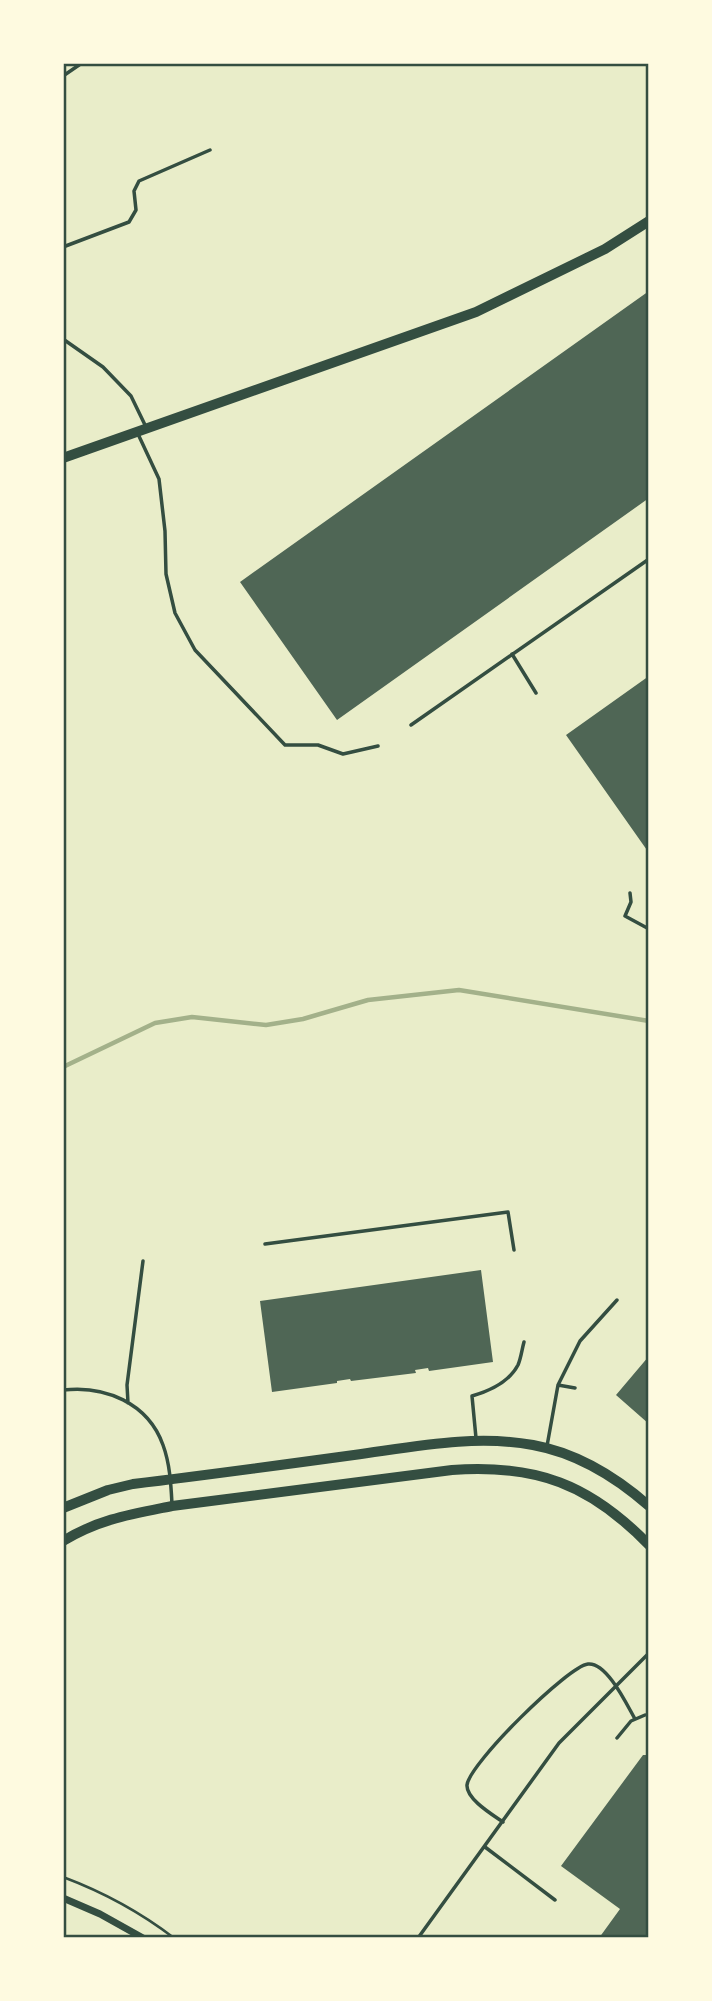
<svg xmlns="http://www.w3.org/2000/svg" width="712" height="2001" font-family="'Space Grotesk',sans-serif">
<rect width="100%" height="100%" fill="#e9edc9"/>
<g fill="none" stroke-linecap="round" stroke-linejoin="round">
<path stroke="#a3b18a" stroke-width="4.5" d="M63 1067 155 1023 192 1017 266 1025 303 1019 368 1000 459 990 649 1021"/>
</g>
<path fill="#4f6655" d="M649 291V498L337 720 240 582Z
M649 676V853L566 735Z
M481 1270 493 1362 429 1371 428 1368 415 1370 416 1373 351 1381 350 1379 337 1381V1383L272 1392 260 1301Z
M649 1356V1424L616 1395Z
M643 1755H649V1938H599L620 1909 561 1866Z"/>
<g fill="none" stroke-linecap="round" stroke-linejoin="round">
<path stroke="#344e41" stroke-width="2.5" d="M63 1877C103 1892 140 1912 174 1938"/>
<path stroke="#344e41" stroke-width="3.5" d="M63 76 82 63
M63 247 129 222 136 210 134 191 139 181 210 150
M63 339 103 367 131 396 146 427
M138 434 159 479 165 531 166 574 175 613 195 650 285 745H318L343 754 378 746
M512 654 536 693
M411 725 649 559
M630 893 631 902 625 916 649 929
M265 1244 508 1212 514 1250
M558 1385 580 1341 617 1300
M63 1390C105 1385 148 1403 163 1445 170 1464 171 1485 172 1504
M128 1403 127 1385 143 1261
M476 1438 472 1396C490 1391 509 1382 518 1365 521 1358 522 1349 524 1342
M547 1446 558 1385 575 1388
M617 1738 631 1721 645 1715
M503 1822C493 1815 466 1799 467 1785 469 1764 568 1666 588 1664 607 1662 627 1705 635 1719
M485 1847 555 1900
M418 1938 559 1743 649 1653"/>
<path stroke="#344e41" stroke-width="7" d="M63 1898 100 1914 143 1938"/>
<path stroke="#344e41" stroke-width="10" d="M63 458 476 312 605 249 649 221
M63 1508 108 1490 133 1484C207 1475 281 1465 354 1455 413 1447 474 1434 533 1445 577 1453 616 1477 649 1506
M63 1541C99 1519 132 1514 172 1506L452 1470C536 1464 590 1484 649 1545"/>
</g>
<rect width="712" height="2001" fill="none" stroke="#fefae0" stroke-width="130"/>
<rect x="65" y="65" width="582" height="1871" fill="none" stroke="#344e41" stroke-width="2.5"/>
</svg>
